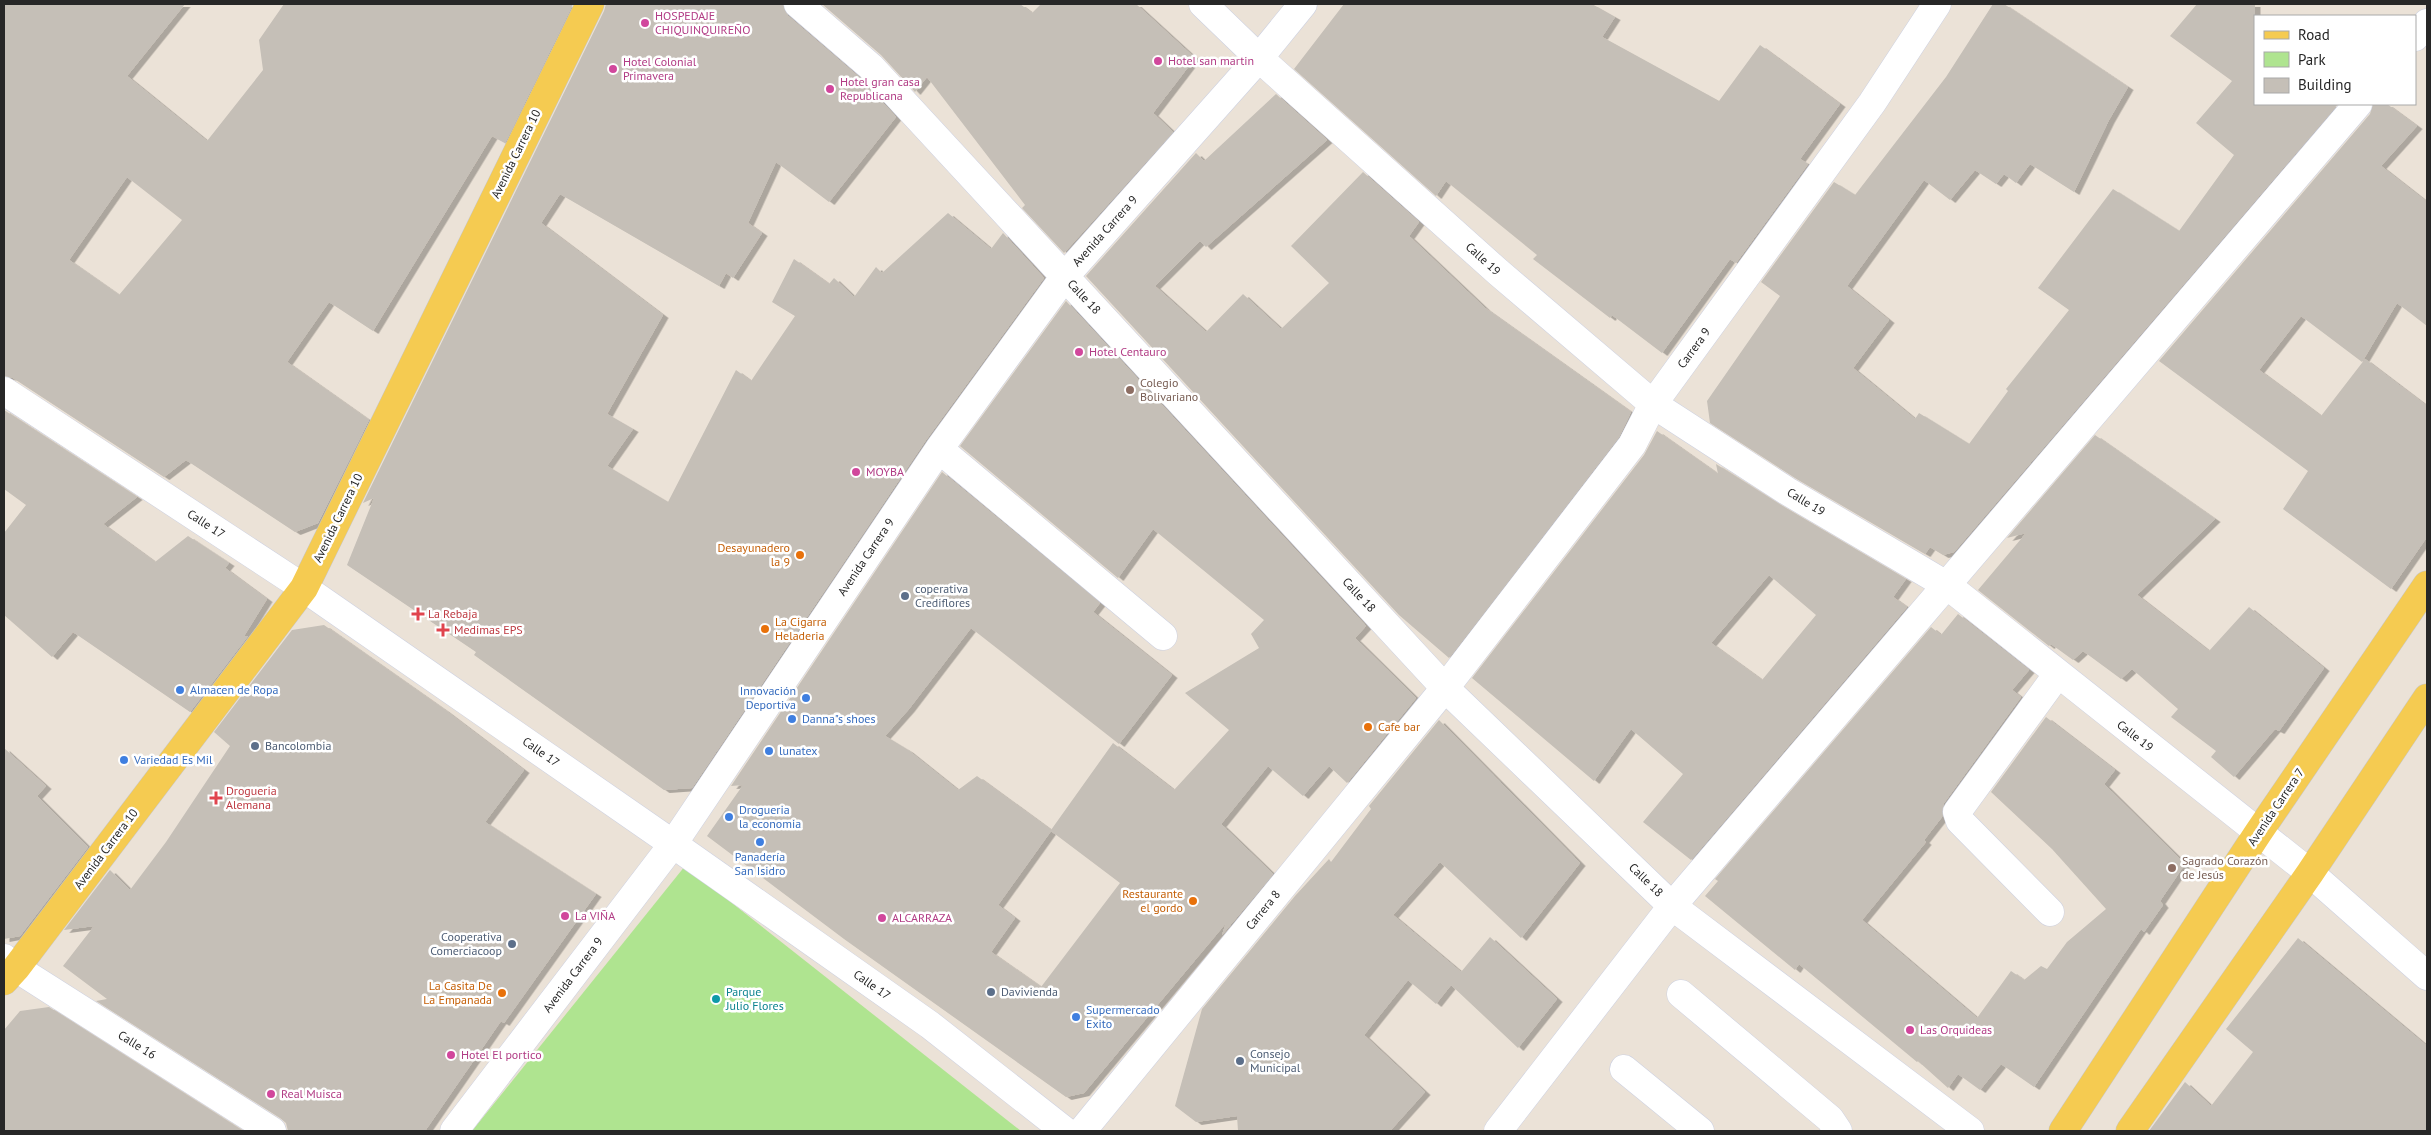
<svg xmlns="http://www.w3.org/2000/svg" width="2431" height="1135" font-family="'PT Sans',sans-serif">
<defs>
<filter id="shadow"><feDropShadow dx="5.5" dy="3" stdDeviation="0" flood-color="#0004"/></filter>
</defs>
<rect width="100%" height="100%" fill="#ebe2d7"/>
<path fill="#afe490" d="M685 866 1021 1131H472Z"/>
<path fill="#c5bfb7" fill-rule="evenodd" filter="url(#shadow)" d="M4 4H185L127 76 207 141 263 70 259 40 284 4H573L505 143 492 136 373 331 329 302 287 362 369 420 318 523 295 532 186 460 164 477 13 378 4 376ZM127 177 182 220 119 295 69 260Z
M606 4H783L788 16 860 78 896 117 829 202 776 162 748 223 762 233 733 278 726 273 719 286 560 194 541 223 663 315 607 414 633 429 607 466 668 502 736 370 751 381 795 316 772 302 794 259 829 284 834 278 854 297 876 267 882 273 948 213 991 249 1003 233 1044 278 926 440 692 788 664 790 474 655 476 652 347 565 374 498 363 503 604 11Z
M822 4H1020L1032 13 1041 4H1136L1195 58 1153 113 1173 132 1064 253 1022 208 1025 205 927 77 915 92 881 55Z
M1344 4H1592L1615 17 1602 37 1719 101 1760 45 1840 104 1800 159 1808 164 1736 263 1730 259 1662 353 1612 315 1610 318 1533 259 1537 255 1446 181 1436 196 1294 69Z
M1993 4H2004L2128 87 2109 120 2074 192 2030 164 2016 183 2004 174 1996 184 1975 170 1950 200 1924 180 1847 286 1889 320 1853 368 1915 419 1919 413 1969 444 2008 391 2006 389 2069 310 2038 288 2113 189 2179 231 2234 155 2196 123 2232 81 2170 36 2197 4H2255V104H2338L1954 552 1943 555 1930 547 1925 554 1795 478 1710 423 1707 401 1780 296 1761 282 1834 182 1855 195 1946 77Z
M1276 94 1327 140 1206 247 1200 241 1155 286 1206 332 1243 294 1281 329 1329 283 1291 246 1363 172 1419 222 1409 236 1485 308 1631 412 1619 437 1449 658 1399 615 1086 276 1196 153 1204 161Z
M2373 104H2387L2417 126 2381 166 2427 202V326L2397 303 2362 362 2301 316 2259 370 2321 416 2365 359 2427 406V537L2391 589 2283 509 2308 471 2159 361 2370 114Z
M1066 301 1366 626 1355 638 1416 698 1347 783 1329 766 1303 796 1268 766 1221 824 1273 874 1222 935 1226 923 1084 1093 1066 1097 844 939 707 836 743 785 731 786 942 472 1100 603 1093 612 1172 675 1119 744 971 628 909 709 885 736 908 750 958 790 977 776 1051 830 1113 743 1174 790 1229 730 1185 693 1259 648 1251 634 1264 620 1153 529 1118 578 960 446ZM1051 831 1120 883 1041 987 991 952 1015 918 998 905Z
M4 410 137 497 103 524 155 562 188 536 229 563 225 568 267 599 244 636H248L190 712 73 632 52 657 4 615V533L26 505 4 489Z
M1657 431 1718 474 1716 464 1779 504 1906 579 1893 597 1907 607 1691 860 1643 822 1683 774 1631 729 1594 781 1472 678 1644 455ZM1769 575 1816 615 1762 680 1711 643Z
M2095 435 2215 519 2137 595 2209 651 2249 607 2324 668 2279 731 2275 729 2234 777 2211 757 2216 751 2171 717 2178 709 2132 669 2121 679 2083 651 2073 660 2051 644 2049 646 1978 590 2026 533 2007 538Z
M1958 614 2029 670 2012 690 2021 697 1944 803 1942 817 1924 840 1926 842 1862 920 1977 1018 2011 971 2024 980 2041 966 2047 969 2067 942 2106 909 2052 849 1991 792 2046 717 2115 770 2104 784 2185 864 2160 901 2163 905 2144 932 2141 929 2034 1087 2001 1064 1980 1090 1958 1074 1948 1088 1918 1061 1917 1062 1799 964 1795 970 1705 896 1718 881 1715 879 1931 627 1941 635Z
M324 625 445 710 524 770 485 822 596 894 504 1023 501 1021 425 1131H288L286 1123 280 1118 96 1001 107 999 63 966 94 926 64 930 110 870 130 890 166 842 230 746 214 732 292 630Z
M1439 720 1580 863 1521 938 1440 862 1393 915 1461 972 1490 937 1557 999 1518 1048 1451 985 1436 1004 1408 980 1364 1035 1425 1092 1390 1131H1238L1237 1116 1196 1122 1175 1106 1202 1009 1295 896 1329 859 1331 862 1371 809 1369 806Z
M4 748 46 786 37 796 88 847 20 936 4 939Z
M2298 938 2427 1046V1131H2149L2185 1082 2211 1106 2253 1052 2226 1029Z
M49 1007 243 1131H4V1030L20 1011Z"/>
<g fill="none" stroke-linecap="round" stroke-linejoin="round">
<g stroke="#cdd1e1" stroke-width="29">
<path id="minor" d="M798 4 871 67 1445 688 1672 906 1970 1131
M1203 4 1259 58 1498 272 1653 404 1787 491 1948 586 2310 873 2427 976
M2415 37 2427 23
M4 391 304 588 673 844 930 1025 1065 1131
M939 449 1163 636
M2050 912 1960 821 1957 812 2057 675
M4 958 16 968 272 1131
M1681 994 1830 1119 1838 1131
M1624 1069 1700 1131
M454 1131 673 844 939 449 1065 276 1259 58 1303 4
M1082 1131 1445 688 1632 445 1653 404 1872 103 1937 4
M1498 1131 1672 906 2358 104"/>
</g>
<g stroke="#c7c7c7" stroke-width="29">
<path id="major" d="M4 981 16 968 304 588 590 4
M2063 1131 2258 833 2427 585
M2130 1131 2310 873 2427 698"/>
</g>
<use href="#minor" stroke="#fff" stroke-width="28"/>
<use href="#major" stroke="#f5cb51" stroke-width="28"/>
</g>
<g fill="#d1479c" stroke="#fff" stroke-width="2">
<circle cx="645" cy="23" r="5"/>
<circle cx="1158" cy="61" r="5"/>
<circle cx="613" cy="69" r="5"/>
<circle cx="830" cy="89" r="5"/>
<circle cx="1079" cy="352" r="5"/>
<circle cx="856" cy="472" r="5"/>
<circle cx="565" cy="916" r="5"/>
<circle cx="882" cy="918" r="5"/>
<circle cx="1910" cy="1030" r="5"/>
<circle cx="451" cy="1055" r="5"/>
<circle cx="271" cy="1094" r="5"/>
</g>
<g fill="#8d6e63" stroke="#fff" stroke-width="2">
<circle cx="1130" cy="390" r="5"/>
<circle cx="2172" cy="868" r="5"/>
</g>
<g fill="#e8710a" stroke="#fff" stroke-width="2">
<circle cx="800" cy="555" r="5"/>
<circle cx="765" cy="629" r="5"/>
<circle cx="1368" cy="727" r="5"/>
<circle cx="1193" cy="901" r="5"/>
<circle cx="502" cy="993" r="5"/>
</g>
<g fill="#5c6f8a" stroke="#fff" stroke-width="2">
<circle cx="905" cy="596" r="5"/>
<circle cx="255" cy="746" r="5"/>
<circle cx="512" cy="944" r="5"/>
<circle cx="991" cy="992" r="5"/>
<circle cx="1240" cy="1061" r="5"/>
</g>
<g fill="#e0444e" stroke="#fff" stroke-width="2">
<path d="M415.5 606.5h5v5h5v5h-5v5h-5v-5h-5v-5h5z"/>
<path d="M440.5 622.5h5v5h5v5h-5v5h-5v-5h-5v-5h5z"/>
<path d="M213.5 790.5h5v5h5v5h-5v5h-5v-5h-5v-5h5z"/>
</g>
<g fill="#3f7fe0" stroke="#fff" stroke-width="2">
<circle cx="180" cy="690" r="5"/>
<circle cx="806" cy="698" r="5"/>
<circle cx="792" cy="719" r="5"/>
<circle cx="769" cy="751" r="5"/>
<circle cx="124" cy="760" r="5"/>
<circle cx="729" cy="817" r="5"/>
<circle cx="760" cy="842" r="5"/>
<circle cx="1076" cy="1017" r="5"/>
</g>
<circle fill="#0f9aa8" stroke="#fff" stroke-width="2" cx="716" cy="999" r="5"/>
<g text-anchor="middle" stroke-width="5" stroke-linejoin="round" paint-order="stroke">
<g font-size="12" fill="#b23c85" stroke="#fff" text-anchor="start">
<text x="655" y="20">HOSPEDAJE<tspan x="655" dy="14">CHIQUINQUIREÑO</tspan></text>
<text x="1168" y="65">Hotel san martin</text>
<text x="623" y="66">Hotel Colonial<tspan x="623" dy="14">Primavera</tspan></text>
<text x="840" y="86">Hotel gran casa<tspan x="840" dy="14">Republicana</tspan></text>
<text x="1089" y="356">Hotel Centauro</text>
<text x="866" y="476">MOYBA</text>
<text x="575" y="920">La VIÑA</text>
<text x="892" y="922">ALCARRAZA</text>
<text x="1920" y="1034">Las Orquideas</text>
<text x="461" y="1059">Hotel El portico</text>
<text x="281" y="1098">Real Muisca</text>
</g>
<g font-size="12" fill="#272727" stroke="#fff">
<text transform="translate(516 154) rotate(-64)" y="4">Avenida Carrera 10</text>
<text transform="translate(1105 231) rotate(-48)" y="4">Avenida Carrera 9</text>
<text transform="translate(1483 259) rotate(42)" y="4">Calle 19</text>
<text transform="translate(1084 297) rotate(47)" y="4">Calle 18</text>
<text transform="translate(1694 348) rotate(-54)" y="4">Carrera 9</text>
<text transform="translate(1806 502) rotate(31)" y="4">Calle 19</text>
<text transform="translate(338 518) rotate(-64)" y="4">Avenida Carrera 10</text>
<text transform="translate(206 524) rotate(33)" y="4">Calle 17</text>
<text transform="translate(866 557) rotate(-56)" y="4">Avenida Carrera 9</text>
<text transform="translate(1359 595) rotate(47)" y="4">Calle 18</text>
<text transform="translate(2135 736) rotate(38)" y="4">Calle 19</text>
<text transform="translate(541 752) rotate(35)" y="4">Calle 17</text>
<text transform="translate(2276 807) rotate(-56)" y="4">Avenida Carrera 7</text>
<text transform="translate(106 849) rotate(-53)" y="4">Avenida Carrera 10</text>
<text transform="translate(1646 880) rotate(44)" y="4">Calle 18</text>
<text transform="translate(1263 910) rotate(-51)" y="4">Carrera 8</text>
<text transform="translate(573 975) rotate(-53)" y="4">Avenida Carrera 9</text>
<text transform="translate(872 985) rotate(35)" y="4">Calle 17</text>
<text transform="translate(137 1045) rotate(32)" y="4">Calle 16</text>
</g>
<g font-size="12" fill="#785e54" stroke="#fff" text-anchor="start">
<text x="1140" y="387">Colegio<tspan x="1140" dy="14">Bolivariano</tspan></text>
<text x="2182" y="865">Sagrado Corazón<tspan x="2182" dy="14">de Jesús</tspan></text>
</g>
<g font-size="12" fill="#c56008" stroke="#fff" text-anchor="end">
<text x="790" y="552">Desayunadero<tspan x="790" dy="14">la 9</tspan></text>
<text x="775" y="626" text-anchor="start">La Cigarra<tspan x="775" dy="14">Heladeria</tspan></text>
<text x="1378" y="731" text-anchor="start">Cafe bar</text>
<text x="1183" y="898">Restaurante<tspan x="1183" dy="14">el gordo</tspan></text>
<text x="492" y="990">La Casita De<tspan x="492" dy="14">La Empanada</tspan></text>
</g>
<g font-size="12" fill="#4e5e75" stroke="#fff" text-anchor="start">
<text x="915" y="593">coperativa<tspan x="915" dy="14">Crediflores</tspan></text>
<text x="265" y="750">Bancolombia</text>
<text x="502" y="941" text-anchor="end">Cooperativa<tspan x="502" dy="14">Comerciacoop</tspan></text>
<text x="1001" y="996">Davivienda</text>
<text x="1250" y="1058">Consejo<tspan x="1250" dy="14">Municipal</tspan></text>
</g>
<g font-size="12" fill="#be3a42" stroke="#fff" text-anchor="start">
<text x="428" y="618">La Rebaja</text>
<text x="454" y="634">Medimas EPS</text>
<text x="226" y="795">Drogueria<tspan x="226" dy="14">Alemana</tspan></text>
</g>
<g font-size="12" fill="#366cbe" stroke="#fff" text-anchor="start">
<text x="190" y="694">Almacen de Ropa</text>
<text x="796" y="695" text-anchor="end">Innovación<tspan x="796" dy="14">Deportiva</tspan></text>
<text x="802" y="723">Danna"s shoes</text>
<text x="779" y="755">lunatex</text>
<text x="134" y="764">Variedad Es Mil</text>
<text x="739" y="814">Drogueria<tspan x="739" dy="14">la economia</tspan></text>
<text x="760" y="861" text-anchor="middle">Panadería<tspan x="760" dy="14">San Isidro</tspan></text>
<text x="1086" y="1014">Supermercado<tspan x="1086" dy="14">Exito</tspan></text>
</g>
<g font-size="12" fill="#0d838f" stroke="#fff" text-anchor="start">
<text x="726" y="996">Parque<tspan x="726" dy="14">Julio Flores</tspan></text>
</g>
</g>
<rect width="2431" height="1135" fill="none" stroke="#272727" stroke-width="10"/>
<rect x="2254" y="15" width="162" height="90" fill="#ffffff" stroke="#a9a9a9"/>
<rect x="2264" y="31" width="25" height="8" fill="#f5cb51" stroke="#a9a9a9"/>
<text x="2298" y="40" font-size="15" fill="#272727">Road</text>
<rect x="2264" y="52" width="25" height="15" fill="#afe490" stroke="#a9a9a9"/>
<text x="2298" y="65" font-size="15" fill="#272727">Park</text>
<rect x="2264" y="78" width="25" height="15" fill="#c5bfb7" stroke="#a9a9a9"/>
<text x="2298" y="90" font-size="15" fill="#272727">Building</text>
</svg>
